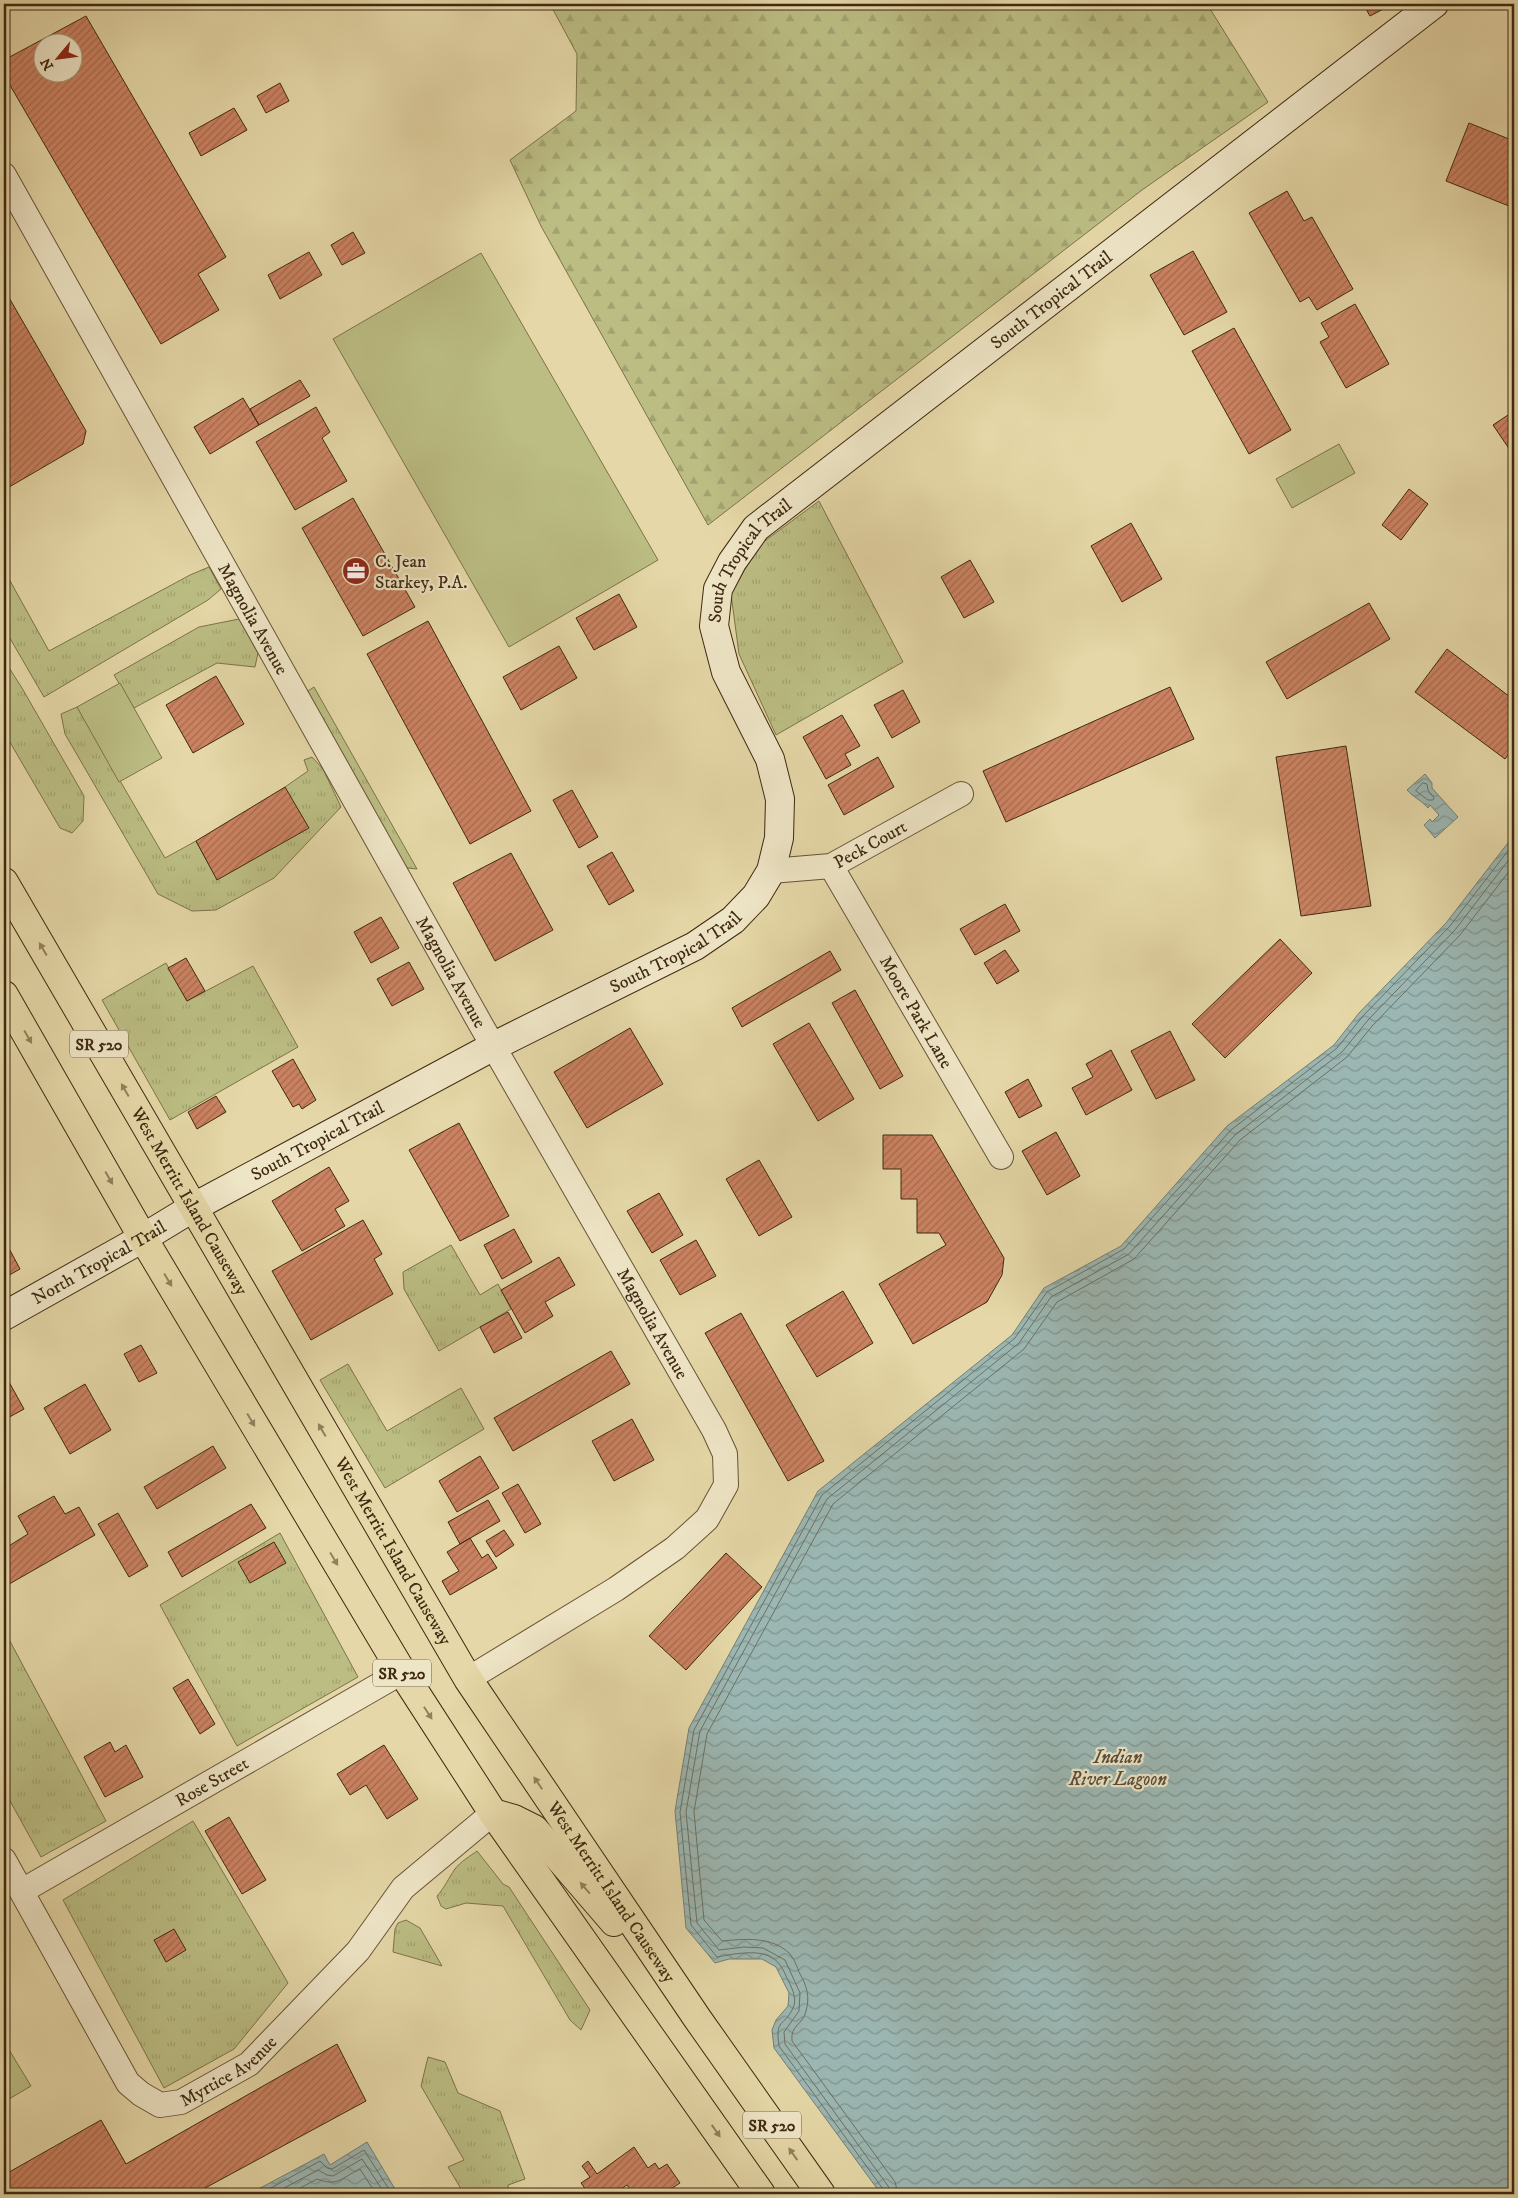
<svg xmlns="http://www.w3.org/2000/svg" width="1518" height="2198" font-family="'IM FELL DW Pica',serif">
<defs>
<pattern id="grass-tufts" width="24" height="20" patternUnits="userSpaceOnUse" patternTransform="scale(1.25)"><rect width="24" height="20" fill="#bbbd83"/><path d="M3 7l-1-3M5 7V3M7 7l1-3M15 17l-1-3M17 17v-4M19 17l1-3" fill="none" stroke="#a2a270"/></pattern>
<pattern id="forest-firs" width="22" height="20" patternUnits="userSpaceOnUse" patternTransform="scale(1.25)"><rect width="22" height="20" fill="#bbbd83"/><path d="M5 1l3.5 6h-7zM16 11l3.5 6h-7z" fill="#a2a270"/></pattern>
<pattern id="water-waves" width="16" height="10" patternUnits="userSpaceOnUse" patternTransform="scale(1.25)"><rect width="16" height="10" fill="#9bb7b3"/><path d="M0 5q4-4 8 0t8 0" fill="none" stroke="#809590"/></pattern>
<pattern id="building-hatch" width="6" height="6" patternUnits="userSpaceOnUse" patternTransform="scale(1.25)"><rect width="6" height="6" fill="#cb8261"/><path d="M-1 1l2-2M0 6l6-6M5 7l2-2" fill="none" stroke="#a66a4f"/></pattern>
</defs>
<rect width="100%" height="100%" fill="#e5d7a7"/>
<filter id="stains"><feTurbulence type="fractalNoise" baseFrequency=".004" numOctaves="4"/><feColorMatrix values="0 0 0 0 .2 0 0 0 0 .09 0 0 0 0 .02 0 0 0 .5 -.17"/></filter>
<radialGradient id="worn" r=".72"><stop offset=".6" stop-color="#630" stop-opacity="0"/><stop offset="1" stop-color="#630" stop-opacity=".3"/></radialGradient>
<path fill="url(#grass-tufts)" stroke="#7d734a" d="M819 501 903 662 776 735 739 654 731 594 758 546Z
M209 567 221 589 208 600 44 697 4 628V570L49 651 190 575Z
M239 619 258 653 255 667 217 663 134 708 114 675 199 627Z
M4 660 22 688 84 796 83 821 72 833 60 828 4 732Z
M314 687 417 869 407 868 310 703 308 691Z
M77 707 165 858 196 841 217 879 285 787 308 771 304 760 312 757 323 769 341 807 274 878 216 910 192 911 158 894 65 734 61 714Z
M166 963 187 1001 253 966 298 1047 170 1120 102 1000Z
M451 1245 480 1295 498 1284 511 1309 439 1351 404 1289 403 1272Z
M348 1364 387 1431 461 1388 484 1429 385 1488 320 1380Z
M280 1533 358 1677 237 1746 160 1605Z
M4 1630 106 1821 41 1857 4 1790Z
M193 1821 288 1983 234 2049 164 2088 63 1900Z
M477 1851 503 1884 509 1887 590 2010 581 2030 570 2020 503 1906 466 1903 446 1909 441 1906 437 1896C445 1887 448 1879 455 1869 460 1862 470 1856 477 1851Z
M406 1920 420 1928 442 1966 393 1952 395 1929 398 1923Z
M428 2057 445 2062 458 2093 500 2111 525 2179 508 2185 509 2194H464L448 2167 464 2160 421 2086Z"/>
<path fill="url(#forest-firs)" stroke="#7d734a" d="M550 4H1207L1268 102 1142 190 708 525 541 226 510 160 576 111 577 54Z"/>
<path fill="#bbbd83" stroke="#7d734a" d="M481 253 658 560 509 647 333 339Z
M1339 444 1355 473 1292 508 1276 479Z
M120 683 162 758 119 782 77 707Z
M8 2048 31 2086 4 2102V2050Z"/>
<path fill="url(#water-waves)" stroke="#767e72" d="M1425 774 1432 783V788L1458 817 1435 838 1424 825 1430 819 1432 822 1439 815 1430 805 1428 808C1421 800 1413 797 1407 790Z
M1514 835V2194H881L774 2048 772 2030 776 2020 788 2006 789 1993 776 1967 762 1959H729L715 1963 686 1928 675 1811 689 1728 818 1491 1012 1335 1044 1288 1121 1246 1227 1126 1334 1045 1359 1013 1446 923Z
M367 2142 398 2194H249L324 2154 330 2165Z"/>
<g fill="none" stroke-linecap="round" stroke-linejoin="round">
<path stroke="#6d7062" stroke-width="1" d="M1423 783 1427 784 1428 790 1434 798 1433 800H1428L1416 791Z
M260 2194 320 2161 327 2168 332 2169 364 2150 392 2194
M273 2194 318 2170 327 2175 333 2176 362 2159 385 2194
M289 2194 317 2179C338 2187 341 2178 360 2169L376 2194
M884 2194 883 2189 779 2046C775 2017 784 2028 793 2008 797 2000 793 1990 789 1982 786 1977 784 1970 780 1965 767 1946 735 1954 717 1957L691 1925 680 1812 694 1730 822 1495 1015 1338 1047 1292 1124 1249 1231 1130 1337 1048 1363 1016 1450 926 1514 843
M891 2194 888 2186 785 2044 784 2032 799 2011 800 1993 785 1960 763 1948 744 1947 719 1950 697 1923 686 1812 700 1731 827 1499 1019 1343 1051 1297 1129 1254 1235 1135 1342 1052 1368 1020 1455 930 1514 853
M898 2194 895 2182 792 2041C790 2025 803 2025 806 2011 810 1997 807 1986 800 1974 797 1967 794 1958 789 1953 771 1936 744 1939 722 1941L704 1920 694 1812 707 1734 833 1504 1024 1349 1057 1302 1134 1259 1240 1140 1347 1057 1373 1025 1460 935 1514 865"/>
</g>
<path fill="url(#building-hatch)" stroke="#3f2911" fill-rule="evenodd" d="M1363 4H1393L1370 16Z
M86 16 226 257 198 274 219 310 161 344 4 75V60ZM42 42H72V72H42Z
M280 83 289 101 266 113 257 96Z
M234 108 247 130 201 156 189 133Z
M1469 123 1514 141V208L1446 181Z
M1287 191 1304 221 1312 217 1353 289 1317 310 1309 297 1300 302 1249 213Z
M353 232 365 253 342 265 331 245Z
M1193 251 1227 312 1184 335 1150 275Z
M309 252 322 275 280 299 268 275Z
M4 289 86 431 83 444 4 490Z
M1355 304 1389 364 1346 388 1320 342 1329 337 1321 323Z
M1234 328 1291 430 1249 454 1192 351Z
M300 380 310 396 259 425 250 409Z
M243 398 259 425 210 454 194 427Z
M316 407 330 432 322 438 347 481 295 510 256 442Z
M1514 411V456L1493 425Z
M1409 489 1428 504 1401 540 1382 525Z
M353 498 415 607 363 636 302 528Z
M1131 523 1162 579 1122 602 1091 546Z
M970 560 994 602 964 618 941 577Z
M619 594 637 627 594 650 576 618Z
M1369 603 1390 639 1287 699 1266 662Z
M428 621 531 811 470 844 367 654Z
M559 646 577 678 521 710 503 677Z
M1447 649 1514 700V747L1505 759 1415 692Z
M216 676 244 724 193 753 166 705Z
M1170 687 1194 739 1006 822 983 771Z
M903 690 920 722 892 738 874 705Z
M842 715 860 746 845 754 851 765 826 779 803 737Z
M1346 746 1371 906 1301 916 1276 757Z
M878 757 894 787 844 815 828 785Z
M285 787 309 828 217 880 196 841Z
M572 790 598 837 579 848 553 800Z
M612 852 634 891 609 905 587 866Z
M511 853 553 930 495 961 453 883Z
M1005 904 1020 931 975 955 960 929Z
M381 917 399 948 371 963 354 932Z
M1280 939 1312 973 1225 1058 1192 1024Z
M1005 950 1019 971 997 984 984 963Z
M830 951 841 970 742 1027 732 1008Z
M186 958 205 991 187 1001 168 968Z
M409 962 424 989 392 1006 377 979Z
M855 990 903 1076 880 1089 832 1003Z
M809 1023 854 1099 818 1121 773 1044Z
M630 1028 663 1084 587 1128 554 1072Z
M1170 1031 1195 1080 1156 1099 1131 1051Z
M1111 1050 1132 1090 1086 1115 1072 1088 1093 1077 1086 1064Z
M293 1059 316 1100 302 1109 299 1104 293 1107 272 1071Z
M1028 1079 1042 1106 1019 1118 1005 1092Z
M216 1096 226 1112 197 1129 188 1112Z
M459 1123 509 1216 460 1241 409 1150Z
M1056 1132 1080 1176 1047 1195 1022 1151Z
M883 1135H932L1004 1258 1002 1275 987 1302 913 1344 879 1284 946 1245 939 1233H917V1199H901V1169H883Z
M759 1160 792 1217 759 1236 726 1179Z
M329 1167 349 1201 335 1209 345 1226 302 1251 272 1201Z
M659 1193 683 1235 652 1253 627 1211Z
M363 1220 382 1254 374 1259 393 1294 311 1340 272 1271Z
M514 1229 532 1262 502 1279 484 1245Z
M4 1239 20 1269 4 1278Z
M696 1240 716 1276 680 1295 660 1260Z
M559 1257 575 1285 545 1302 553 1316 525 1333 501 1290Z
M843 1291 873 1343 817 1377 786 1325Z
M508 1312 522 1338 494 1353 480 1327Z
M741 1313 824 1461 788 1481 705 1333Z
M141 1345 157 1373 139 1382 124 1354Z
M611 1351 630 1384 513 1451 494 1418Z
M4 1373 24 1409 4 1420Z
M85 1384 111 1430 70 1454 44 1408Z
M632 1419 654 1460 614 1481 592 1441Z
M213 1446 226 1468 157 1509 144 1487Z
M480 1456 499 1488 457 1512 439 1481Z
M518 1484 541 1524 525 1533 502 1493Z
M54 1496 65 1514 79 1507 95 1535 4 1587V1549L28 1534 18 1516Z
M488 1500 500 1521 460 1544 448 1522Z
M251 1504 266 1528 182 1577 168 1552Z
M118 1513 148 1566 129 1577 98 1524Z
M504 1530 514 1545 496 1557 486 1541Z
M470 1538 482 1558 488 1554 497 1568 450 1595 442 1581 459 1571 447 1552Z
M274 1542 286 1563 250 1583 238 1562Z
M726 1553 762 1587 686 1670 649 1636Z
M188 1679 215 1724 200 1734 173 1688Z
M110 1742 115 1752 126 1745 143 1777 105 1797 84 1757Z
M384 1745 418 1799 387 1819 366 1785 350 1795 337 1774Z
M229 1817 266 1880 242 1894 205 1831Z
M174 1929 186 1950 166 1962 154 1940Z
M337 2044 366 2101 194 2194H4V2175L101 2120 126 2164Z
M634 2147 648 2168 655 2163 659 2169 667 2164 680 2183 663 2194H634L627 2185 613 2194 610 2193 602 2194 600 2192 589 2194 581 2183 590 2177 582 2166 588 2161 597 2174Z"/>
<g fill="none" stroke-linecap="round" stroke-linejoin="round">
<g stroke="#685436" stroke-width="26">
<g id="street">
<path id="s1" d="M4 175 481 1025 714 1430 725 1454 726 1485 707 1519 675 1548 616 1589 468 1679"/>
<path id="s2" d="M831 866 1001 1157"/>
<path id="s3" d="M771 871 831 866 961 794"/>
<path id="s4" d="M4 1860 128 2083 141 2094 160 2105 181 2102 249 2064 358 1951 403 1888 493 1813"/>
<path id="s5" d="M22 1891 402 1672"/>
</g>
</g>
<g stroke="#3f2911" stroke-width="30">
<g id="secondary">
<path id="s6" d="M4 1316 143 1238 194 1207 494 1046 695 946 733 920 756 896 771 871 779 838 780 799 770 759 726 672 714 626 718 589 732 562 756 528 1434 4"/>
</g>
</g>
<g stroke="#3f2911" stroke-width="30">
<g id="primary">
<path id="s7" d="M4 882 468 1679 697 2018 821 2194"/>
<path d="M4 995 143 1238 402 1672 493 1813 761 2194"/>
<path d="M493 1813 514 1819 534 1829 614 1922"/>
</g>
</g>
<use href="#street" stroke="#eee5c6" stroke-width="24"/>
<use href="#secondary" stroke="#eee5c6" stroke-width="28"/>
<use href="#primary" stroke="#e5d7a7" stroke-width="28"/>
</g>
<defs><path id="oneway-solid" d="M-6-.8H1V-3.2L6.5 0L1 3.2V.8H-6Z" transform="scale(1.25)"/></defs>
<g fill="#92805c">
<use href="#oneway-solid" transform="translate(43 949) rotate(-120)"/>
<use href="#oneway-solid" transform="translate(28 1037) rotate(60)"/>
<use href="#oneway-solid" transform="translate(125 1090) rotate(-120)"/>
<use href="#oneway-solid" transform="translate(109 1178) rotate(60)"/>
<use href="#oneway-solid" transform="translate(168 1280) rotate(59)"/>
<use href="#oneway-solid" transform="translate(251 1420) rotate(59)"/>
<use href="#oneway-solid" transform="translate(322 1430) rotate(-120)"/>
<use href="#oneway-solid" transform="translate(334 1559) rotate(59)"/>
<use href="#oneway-solid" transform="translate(428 1713) rotate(57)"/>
<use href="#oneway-solid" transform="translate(538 1783) rotate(-124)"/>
<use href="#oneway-solid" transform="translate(585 1888) rotate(-131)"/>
<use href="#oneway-solid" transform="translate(716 2131) rotate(55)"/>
<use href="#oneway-solid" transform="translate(793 2154) rotate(-125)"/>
</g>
<defs>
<g id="office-disc" transform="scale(1.4375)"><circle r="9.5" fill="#8f2418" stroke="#eee5c6"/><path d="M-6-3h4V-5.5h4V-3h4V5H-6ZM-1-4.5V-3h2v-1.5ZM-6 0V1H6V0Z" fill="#fff"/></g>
</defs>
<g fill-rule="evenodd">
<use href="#office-disc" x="356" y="571"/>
</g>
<g text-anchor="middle" stroke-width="4.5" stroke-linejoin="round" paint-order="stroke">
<g fill="#eee5c6" stroke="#746147" stroke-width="1">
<rect x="70" y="1030.5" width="58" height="27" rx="4"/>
<rect x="373" y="1659.5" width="58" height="27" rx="4"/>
<rect x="743" y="2111.5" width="58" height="27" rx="4"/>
</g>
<g font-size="16" font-weight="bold" fill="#3f2911">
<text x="99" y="1050">SR 520</text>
<text x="402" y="1679">SR 520</text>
<text x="772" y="2131">SR 520</text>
</g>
<g font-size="18" fill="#3f2911" stroke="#eee5c6">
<text dy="6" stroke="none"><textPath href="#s6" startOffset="1634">South Tropical Trail</textPath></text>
<text dy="6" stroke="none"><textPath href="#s6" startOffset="1229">South Tropical Trail</textPath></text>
<text dy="6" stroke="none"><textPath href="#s1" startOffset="509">Magnolia Avenue</textPath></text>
<text dy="6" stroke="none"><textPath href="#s3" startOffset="105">Peck Court</textPath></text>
<text dy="6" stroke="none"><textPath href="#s6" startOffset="764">South Tropical Trail</textPath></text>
<text dy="6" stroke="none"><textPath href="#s1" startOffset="914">Magnolia Avenue</textPath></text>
<text dy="6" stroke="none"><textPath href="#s2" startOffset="169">Moore Park Lane</textPath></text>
<text dy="6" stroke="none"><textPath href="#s6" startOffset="359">South Tropical Trail</textPath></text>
<text dy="6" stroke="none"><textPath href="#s7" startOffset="369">West Merritt Island Causeway</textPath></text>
<text dy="6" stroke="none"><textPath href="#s6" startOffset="109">North Tropical Trail</textPath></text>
<text dy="6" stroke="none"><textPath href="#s1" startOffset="1319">Magnolia Avenue</textPath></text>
<text dy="6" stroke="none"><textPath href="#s7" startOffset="774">West Merritt Island Causeway</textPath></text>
<text dy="6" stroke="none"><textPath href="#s5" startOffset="219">Rose Street</textPath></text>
<text dy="6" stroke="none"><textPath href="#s7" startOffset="1179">West Merritt Island Causeway</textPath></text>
<text dy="6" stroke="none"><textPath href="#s4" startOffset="372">Myrtice Avenue</textPath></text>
</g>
<g font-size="18" fill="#3f2911" stroke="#eee5c6" text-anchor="start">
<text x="375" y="567">C. Jean<tspan x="375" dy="21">Starkey, P.A.</tspan></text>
</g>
<g font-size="19" font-style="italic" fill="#564c3a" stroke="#eee5c6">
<text x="1118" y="1763">Indian<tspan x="1118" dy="22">River Lagoon</tspan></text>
</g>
</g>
<rect width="1518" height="2198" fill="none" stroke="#e5d7a7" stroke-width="20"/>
<rect x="5" y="5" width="1508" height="2188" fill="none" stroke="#3f2911" stroke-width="2.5"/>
<rect x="10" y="10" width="1498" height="2178" fill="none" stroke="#3f2911"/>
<g transform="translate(58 58) rotate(241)"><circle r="24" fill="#eee5c6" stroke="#a89a7e"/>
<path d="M0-4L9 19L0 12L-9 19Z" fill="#8f2418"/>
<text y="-8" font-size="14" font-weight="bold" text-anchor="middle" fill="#3f2911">N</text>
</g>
<rect width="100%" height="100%" filter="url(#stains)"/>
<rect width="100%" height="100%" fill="url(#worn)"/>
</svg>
